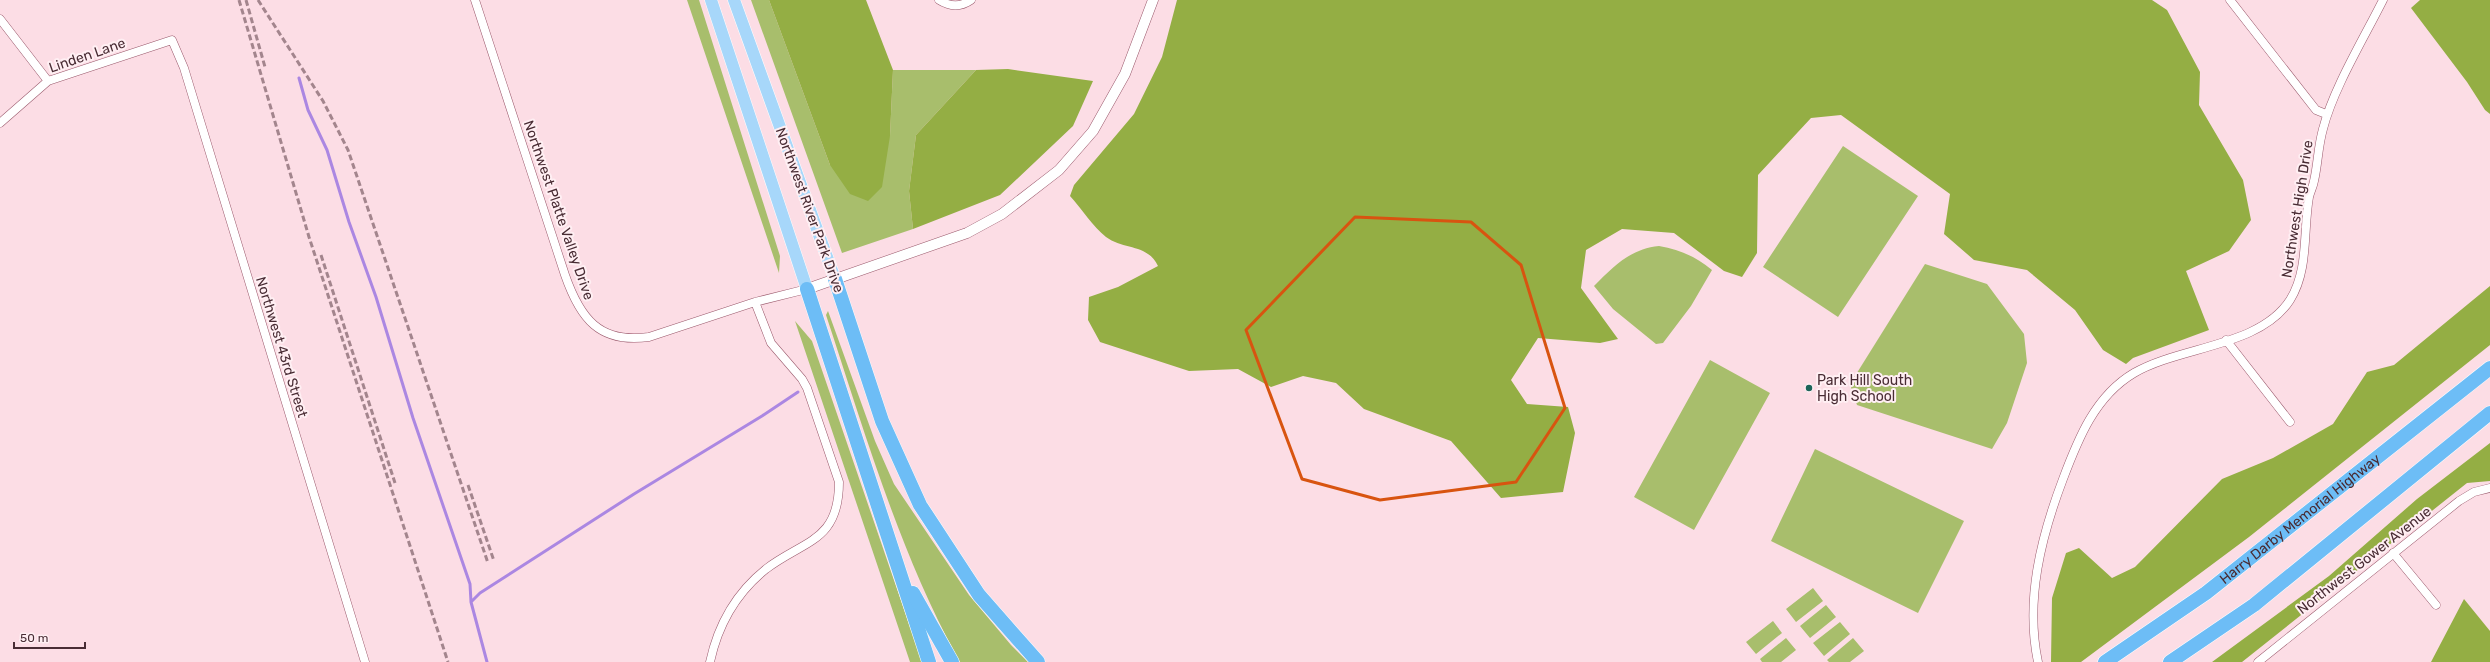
<svg xmlns="http://www.w3.org/2000/svg" width="2490" height="662" font-family="Rubik,sans-serif">
<rect width="100%" height="100%" fill="#fcdde5"/>
<path fill="#a8be6c" d="M687 0H699L780 256 779 273Z
M751 0H769L830 165 890 136 893 70H976L916 135 909 191 913 229 842 253Z
M1843 146 1918 196 1838 317 1763 267Z
M1659 246C1680 250 1695 256 1712 270L1691 306 1663 343 1656 344 1613 309 1594 286C1614 266 1630 249 1659 246Z
M1925 264 1987 284 2024 334 2027 363 2007 423 1992 449 1857 405 1850 384Z
M828 311 875 441 894 484 969 595 1011 645 1028 662H960L956 655C898 548 864 430 826 315Z
M795 321 812 341 922 662H910Z
M1710 360 1770 393 1694 530 1634 497Z
M1815 449 1964 521 1918 613 1771 541Z
M1813 588 1823 601 1796 622 1786 609Z
M1826 605 1836 617 1810 638 1800 626Z
M1773 621 1782 633 1756 654 1746 642Z
M1840 622 1850 634 1824 656 1813 643Z
M1786 638 1796 650 1781 662H1762L1760 659Z
M1853 638 1864 651 1850 662H1829L1827 660Z"/>
<path fill="#94ae44" d="M769 0H866L893 70 890 136 882 187 868 201 850 194 830 165Z
M1177 0H2152L2167 10 2200 72 2199 105 2243 180 2251 220 2229 251 2186 271 2209 330 2133 358 2126 364 2103 350 2075 310 2027 270 1974 260 1944 234 1950 194 1841 115 1811 118 1758 175 1757 253 1742 277 1724 271 1674 233 1622 229 1586 250 1581 288 1618 339 1600 343 1538 338 1511 380 1527 404 1568 407 1575 433 1563 492 1501 498 1451 441 1364 409 1336 383 1303 376 1271 387 1238 369 1189 371 1100 342 1088 320 1089 297 1118 287 1158 266C1148 244 1124 250 1106 237 1093 227 1081 208 1070 196L1074 185 1134 114 1162 57Z
M2420 0H2490V114L2485 110 2467 82 2411 8Z
M1008 69 1093 81 1073 126 1000 195 913 229 909 191 916 135 976 70Z
M2490 286V345L2249 537 2081 662H2051L2052 598 2066 553 2079 548 2112 578 2135 567 2222 479 2273 458 2333 424 2367 372 2394 365Z
M2490 443V481L2467 483 2242 662H2212L2329 576 2417 499Z
M2464 599 2490 631V662H2431Z"/>
<g fill="none" stroke-linecap="round" stroke-linejoin="round">
<path stroke="#ab87e2" stroke-width="3" d="M299 78 308 110 327 150 349 222 376 297 413 418 470 584 471 602 487 662
M471 602 480 593 634 494 762 416 798 392"/>
<g stroke="#9a596c" stroke-width="9">
<path id="minor" d="M475 0 565 275C580 318 599 344 649 337L755 302 807 289
M939 0C950 7 961 7 971 0
M2230 0 2316 110 2326 114
M0 19 48 81
M0 123 48 81 172 40 184 68 365 662
M2226 340 2290 422
M2393 553 2436 605
M710 662C718 625 736 593 766 569 804 540 839 542 839 482L807 388 802 379 771 343 755 302
M2038 662C2025 600 2041 537 2063 479 2078 439 2095 396 2134 373 2180 346 2260 347 2290 300 2309 270 2303 231 2309 197 2310 192 2313 187 2314 181 2318 164 2318 146 2323 129 2333 89 2364 38 2383 0
M2258 662 2459 501 2474 492 2490 488"/>
</g>
<g stroke="#9a596c" stroke-width="11">
<path id="tertiary" d="M807 289 967 233 1002 214 1059 170 1093 131 1125 74 1153 0"/>
</g>
<g stroke="#fff" stroke-width="13">
<path id="primary" d="M711 0 807 289
M734 0 835 279"/>
</g>
<g stroke="#fff" stroke-width="15">
<g id="motorway">
<path d="M835 279 882 421 920 505 979 595 1038 662"/>
<path d="M807 289 929 662"/>
<path d="M913 593 952 662"/>
<path id="s1" d="M2105 662 2206 593 2490 368"/>
<path d="M2170 662 2254 605 2490 413"/>
</g>
</g>
<use href="#minor" stroke="#fff" stroke-width="8"/>
<use href="#tertiary" stroke="#fff" stroke-width="10"/>
<use href="#primary" stroke="#a7d7fa" stroke-width="12"/>
<use href="#motorway" stroke="#6dbdf6" stroke-width="14"/>
<path stroke="#a3858d" stroke-width="3" stroke-dasharray="6 3" stroke-linecap="butt" d="M239 0 309 237 448 662
M246 0 265 67
M258 0 323 101 348 150 488 563
M321 255 395 483
M468 485 494 561"/>
</g>
<path fill="none" stroke="#d85410" stroke-width="3" stroke-linejoin="round" d="M1355 217 1471 222 1521 265 1565 408 1516 482 1380 500 1302 479 1246 330Z"/>
<circle fill="#1b6459" stroke="#ffeff3" stroke-width="1.5" cx="1809" cy="388" r="4"/>
<g text-anchor="middle" stroke-width="4" stroke-linejoin="round" paint-order="stroke">
<g font-size="14" fill="#492c34" stroke="#ffeff3">
<text transform="translate(87 55) rotate(-19)" y="5">Linden Lane</text>
<text transform="translate(2297 209) rotate(-81)" y="5">Northwest High Drive</text>
<text transform="translate(559 210) rotate(71)" y="5">Northwest Platte Valley Drive</text>
<text transform="translate(810 210) rotate(70)" y="5">Northwest River Park Drive</text>
<text transform="translate(282 347) rotate(73)" y="5">Northwest 43rd Street</text>
<text dy="5" stroke="none"><textPath href="#s1" startOffset="242">Harry Darby Memorial Highway</textPath></text>
<text transform="translate(2364 560) rotate(-38)" y="5">Northwest Gower Avenue</text>
</g>
<g font-size="14" fill="#492c34" stroke="#ffeff3" text-anchor="start">
<text x="1817" y="385">Park Hill South<tspan x="1817" dy="16">High School</tspan></text>
</g>
</g>
<path d="M14 642v6h71v-6" fill="none" stroke="#492c34" stroke-width="2"/>
<text x="20" y="642" font-size="12" fill="#492c34" stroke="#ffeff3" stroke-width="3" paint-order="stroke">50 m</text>
</svg>
